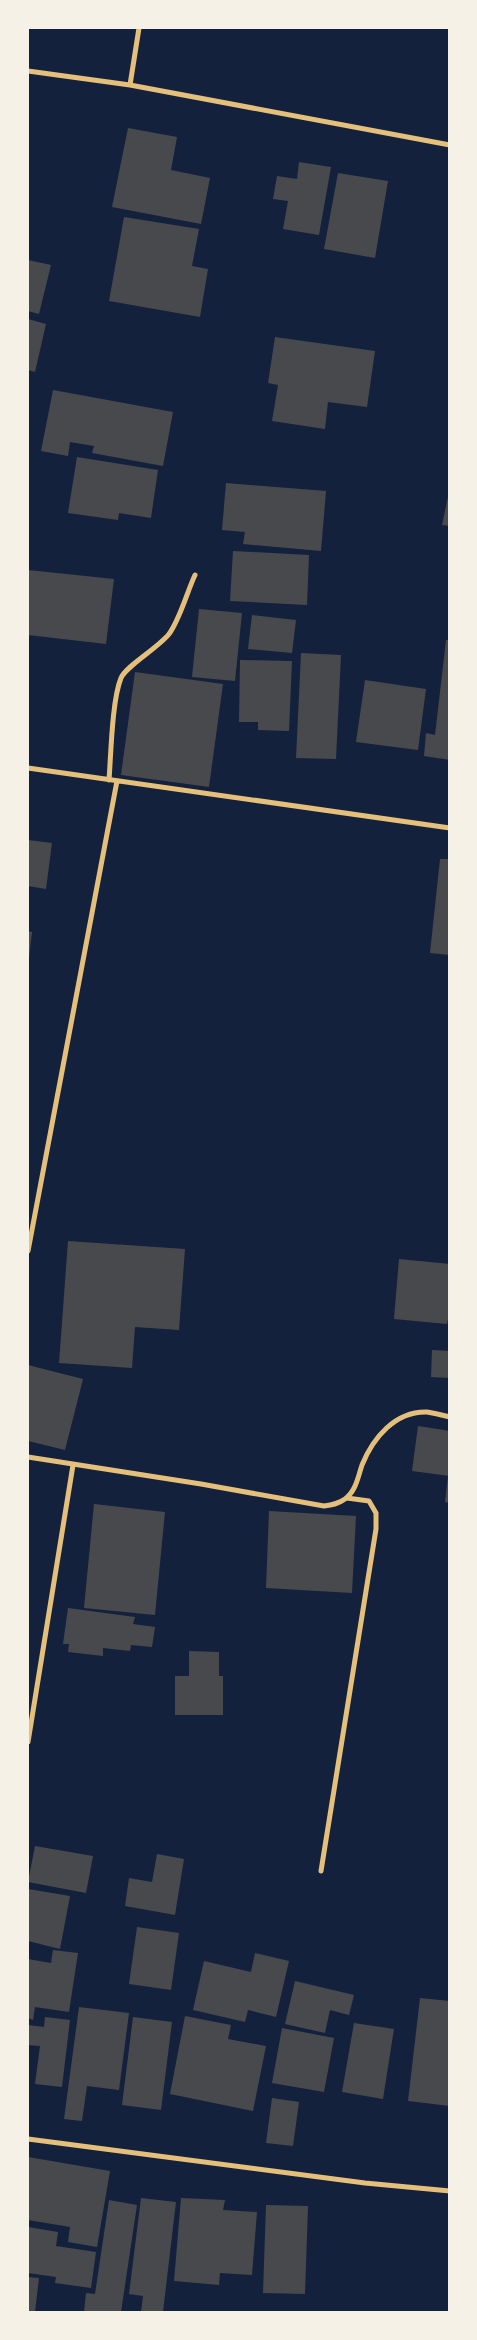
<svg xmlns="http://www.w3.org/2000/svg" width="477" height="2340" font-family="'Nunito Sans',sans-serif">
<rect width="100%" height="100%" fill="#14213d"/>
<path fill="#48494c" d="M128 128 177 137 171 170 210 178 201 224 112 207Z
M299 162 331 167 319 235 283 229 288 201 273 199 277 176 297 179Z
M338 173 388 181 375 258 324 249Z
M124 217 199 229 192 266 208 269 200 317 109 301Z
M28 260 51 265 39 314 28 311Z
M28 319 46 324 35 372 28 370Z
M275 337 375 351 367 407 328 402 325 429 272 421 278 385 268 383Z
M53 390 173 412 163 466 92 453 94 446 70 442 68 456 41 451Z
M77 457 158 470 151 518 119 513 118 520 68 513Z
M226 483 326 491 321 551 243 544 245 532 222 530Z
M449 492H450V526L442 525Z
M233 551 309 555 307 605 230 601Z
M28 570 114 579 106 644 28 635Z
M199 609 242 613 235 681 192 677Z
M252 615 296 620 292 653 248 649Z
M446 640H450V760L424 756 426 733 435 735Z
M301 653 341 655 336 759 296 758Z
M240 660 292 661 289 731 258 730V722H239Z
M135 672 223 684 209 787 121 775Z
M365 680 426 689 418 750 356 742Z
M28 840 52 843 46 889 28 886Z
M440 859H450V955L430 953Z
M28 931 32 932 29 958H28Z
M68 1241 185 1249 179 1330 135 1327 132 1368 59 1363Z
M399 1259 450 1264V1308L447 1324 394 1319Z
M432 1350 450 1351V1378L431 1377Z
M28 1365 83 1379 65 1450 28 1441Z
M418 1426 450 1431V1476L412 1471Z
M448 1476H450V1503L445 1502Z
M94 1504 165 1512 155 1615 84 1608Z
M269 1511 356 1516 352 1593 266 1588Z
M68 1608 135 1617 133 1624 155 1627 152 1647 131 1645 130 1651 103 1648V1656L68 1652 69 1644H63Z
M189 1651 219 1652V1676H223V1715H175V1676H189Z
M35 1846 93 1856 86 1893 28 1882Z
M157 1854 184 1859 175 1915 125 1906 129 1878 152 1882Z
M28 1889 70 1896 60 1949 28 1941Z
M137 1927 179 1933 171 1990 129 1984Z
M53 1950 78 1953 69 2012 35 2007 33 2020 28 2018V1959L51 1963Z
M255 1953 289 1961 276 2017 248 2010 245 2022 193 2010 204 1961 251 1972Z
M295 1981 354 1995 349 2015 330 2010 325 2033 285 2024Z
M420 1998 450 2001V2106L408 2101Z
M79 2007 129 2013 119 2090 87 2086 82 2121 64 2119Z
M185 2016 231 2025 228 2039 266 2046 253 2111 170 2094Z
M45 2017 70 2020 62 2087 35 2084 40 2046 28 2045V2025L44 2027Z
M133 2017 172 2022 161 2110 122 2105Z
M354 2023 394 2029 383 2099 342 2092Z
M282 2028 334 2038 324 2092 272 2083Z
M272 2098 299 2102 293 2146 266 2143Z
M28 2157 110 2171 97 2247 68 2242 70 2227 28 2220Z
M141 2198 176 2202 163 2312H141L143 2296 129 2294Z
M181 2198 225 2200 223 2210 257 2212 252 2275 220 2273 219 2285 174 2281Z
M109 2200 137 2205 121 2312H84L86 2293 95 2294Z
M266 2205 308 2206 305 2294 263 2293Z
M28 2227 58 2232 56 2246 96 2252 91 2288 55 2283 56 2277 28 2273Z
M28 2277 39 2278 35 2312H28Z"/>
<g fill="none" stroke-linecap="round" stroke-linejoin="round">
<path stroke="#e5c07b" stroke-width="5" d="M28 71 130 85 450 145
M130 85 139 28
M28 768 450 828
M109 780C111 754 112 700 121 678 126 666 158 648 169 634 180 619 187 592 195 575
M28 1251 117 781
M28 1457 201 1484 324 1506C332 1505 338 1504 345 1499 356 1491 358 1477 362 1465 373 1438 395 1411 427 1412 434 1413 442 1415 450 1417
M28 1742 73 1465
M321 1871 376 1529V1513L369 1501 347 1498
M28 2139 365 2183 450 2191"/>
</g>
<rect width="477" height="2340" fill="none" stroke="#f6f1e7" stroke-width="58"/>
</svg>
